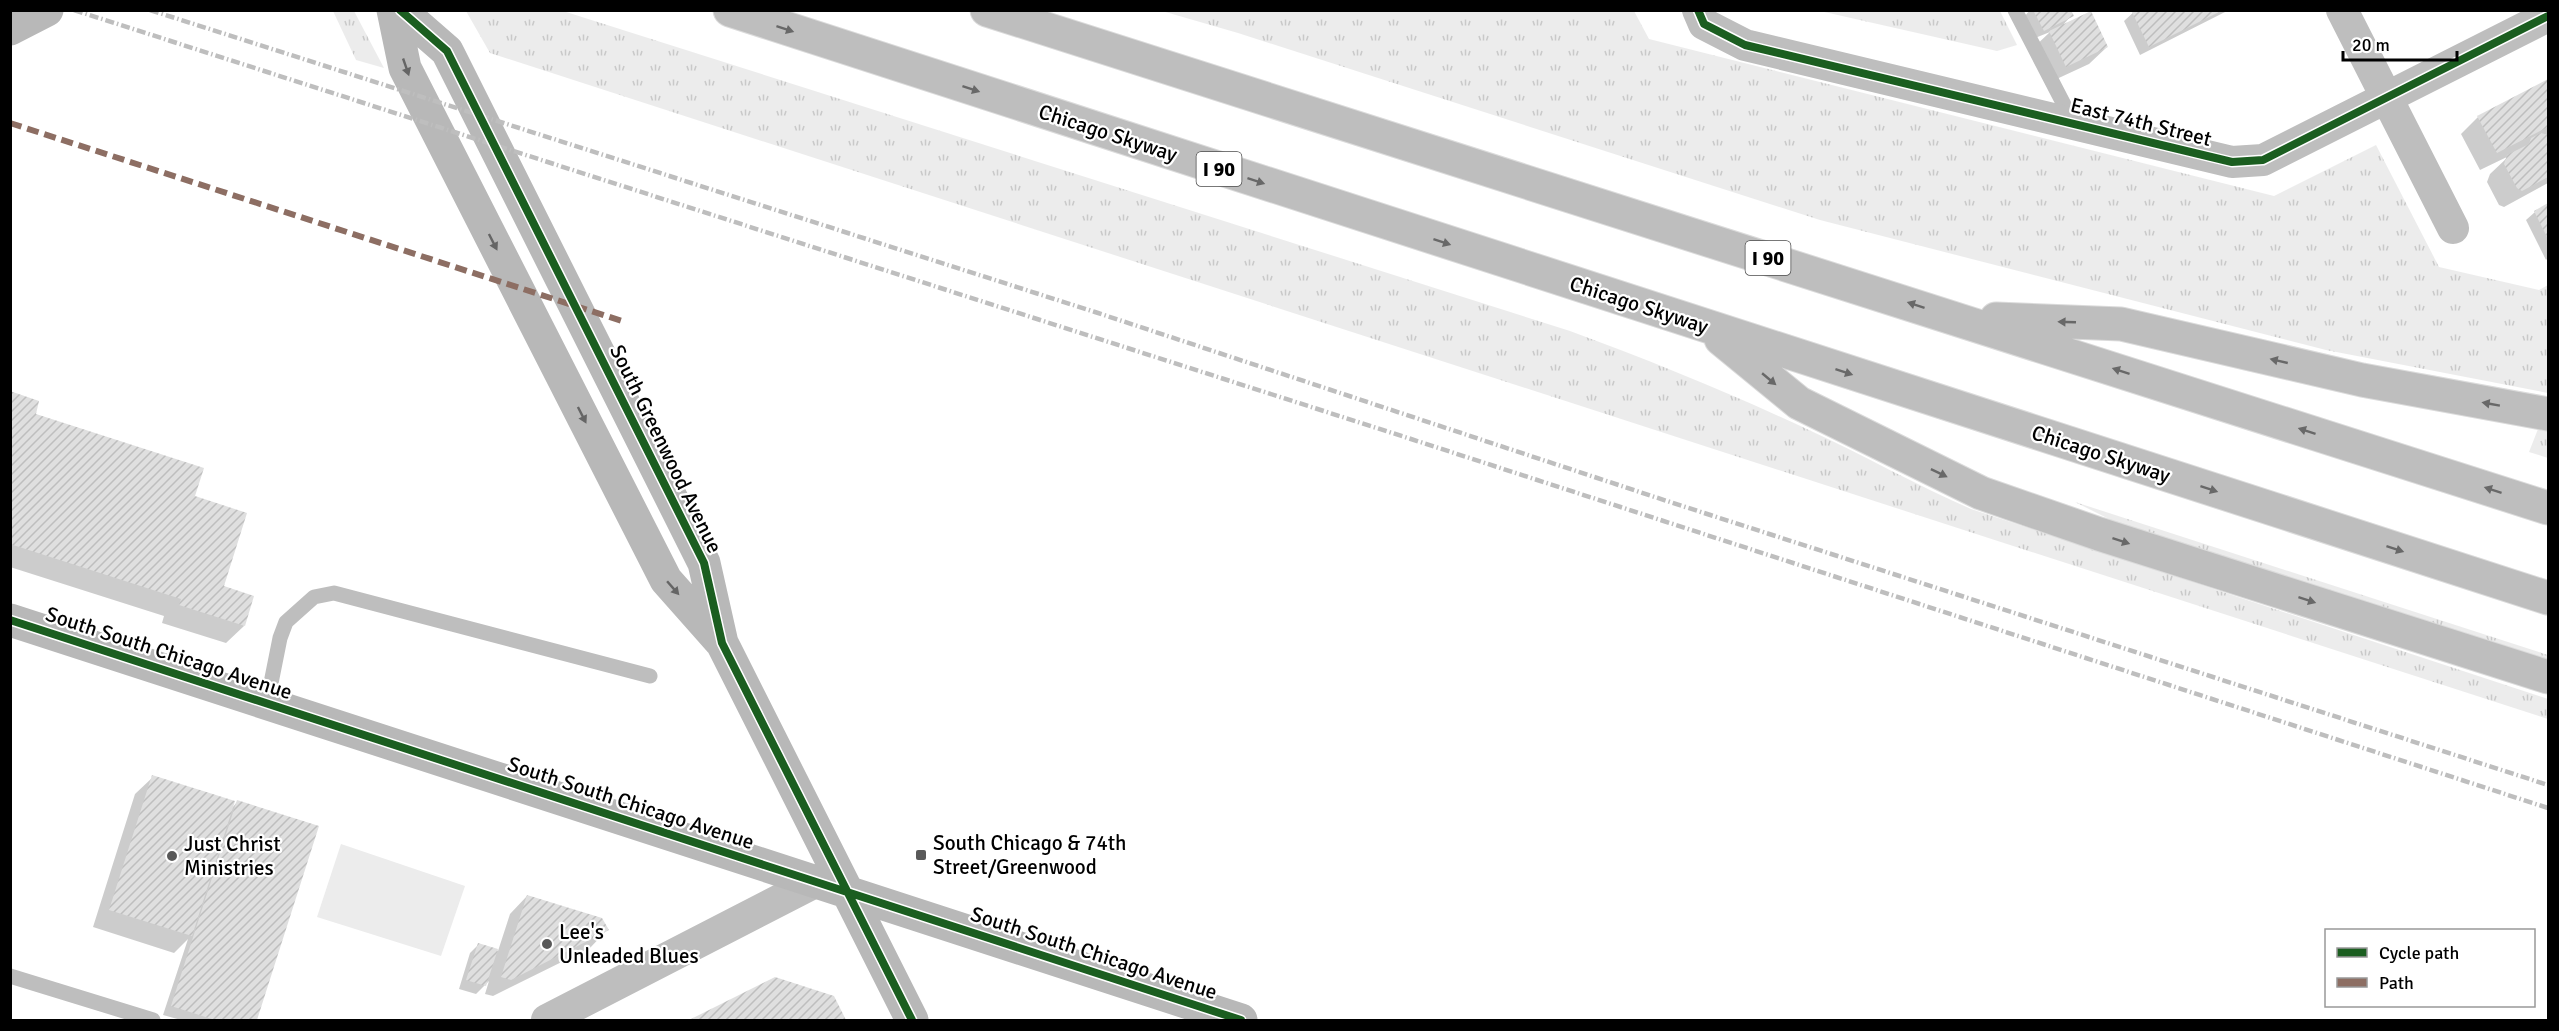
<svg xmlns="http://www.w3.org/2000/svg" width="2559" height="1031" font-family="Signika,sans-serif">
<defs>
<pattern id="grass-tufts" width="24" height="20" patternUnits="userSpaceOnUse" patternTransform="scale(1.5)"><rect width="24" height="20" fill="#ececec"/><path d="M3 7l-1-3M5 7V3M7 7l1-3M15 17l-1-3M17 17v-4M19 17l1-3" fill="none" stroke="#c9c9c9"/></pattern>
<pattern id="building-hatch" width="6" height="6" patternUnits="userSpaceOnUse" patternTransform="scale(1.5)"><rect width="6" height="6" fill="#dfdfdf"/><path d="M-1 1l2-2M0 6l6-6M5 7l2-2" fill="none" stroke="#bebebe"/></pattern>
</defs>
<rect width="100%" height="100%" fill="#fff"/>
<path fill="url(#grass-tufts)" d="M333 11H354L384 68 356 60Z
M466 11H563L1570 331C1652 361 1732 394 1811 431 1865 456 1916 485 1971 509L2548 699V719L490 53Z
M1162 11H1634L1649 39 2274 196 2376 145 2439 267 2539 290 2548 285V393L2326 350 1820 220 1238 33Z
M1820 11H2000L2017 45 1997 51Z
M2538 429 2548 430V458L2529 452Z
M2075 502 2548 655V661L2113 521Z"/>
<path fill="#ececec" d="M341 844 465 886 441 956 317 917Z"/>
<path fill="#0003" d="M2030 10H2070L2072 15 2062 26 2107 47 2089 64 2048 83 2032 49 2050 32 2035 38 2024 17Z
M2136 10H2229L2140 55 2124 21Z
M2548 81V183L2504 207 2499 205 2487 182 2490 174 2509 156 2480 170 2461 134 2478 117Z
M2548 205V258L2546 260 2526 220 2535 212Z
M10 393 222 587 244 626 226 643 162 623 164 616 10 567Z
M153 777 232 808 237 802 317 827 255 1020H181L163 1015 188 939 174 953 93 927 135 794Z
M527 896 607 930 590 948 493 996 485 994 489 981 476 994 459 989 470 953 479 944 498 951 510 914Z
M775 979 833 997 844 1020H693Z"/>
<path fill="url(#building-hatch)" d="M2033 10H2071L2074 16 2044 31Z
M2131 10H2223L2149 47Z
M2091 11 2108 47 2066 67 2049 31Z
M2548 79V127L2497 153 2477 116Z
M2541 133 2548 135V177L2522 191 2517 188 2504 164 2507 155 2529 144 2531 138Z
M2548 203V239L2534 211Z
M10 391 39 401 36 414 204 468 195 496 247 513 224 586 254 596 245 626 179 605 181 599 10 544Z
M152 775 235 801 192 936 109 910Z
M237 800 319 826 257 1020H215L171 1006Z
M527 895 602 918 609 930 511 980 501 977Z
M478 943 498 949 486 986 466 980Z
M775 977 834 996 846 1020H689Z"/>
<g fill="none" stroke-linecap="round" stroke-linejoin="round">
<g stroke="#dbdbdb" stroke-width="35">
<path id="highway" d="M730 10 2548 598
M987 10 2548 508
M1996 319 2121 324 2362 380 2548 414
M1721 339 1799 403 1981 493 2099 534 2548 677"/>
</g>
<path stroke="#bebebe" stroke-width="15" d="M2015 10 2073 122
M267 703 280 638 286 622 314 597 334 593 650 676
M10 976 153 1020"/>
<path stroke="#bebebe" stroke-width="32" d="M1698 10 1704 24 1745 45 2232 162 2263 160 2548 16
M2342 10 2453 228
M547 1020 815 882"/>
<path stroke="#b8b8b8" stroke-width="33" d="M393 10 405 68 666 580 720 641
M400 10 447 51 704 563 722 643 912 1020
M10 29 47 10
M10 620 1241 1020"/>
<use href="#highway" stroke="#bebebe" stroke-width="33"/>
<path stroke="#bebebe" stroke-width="4.5" stroke-dasharray="9 3 1.5 3" stroke-linecap="butt" d="M74 10 1411 439 2548 808
M150 10 1095 312 1670 502 2548 785"/>
<path stroke="#8d6e63" stroke-width="6" stroke-dasharray="12 6" stroke-linecap="butt" d="M10 123 625 322"/>
<g stroke="#fff" stroke-width="11">
<path id="cycleway" d="M400 10 447 51 704 563 722 643 912 1020
M1698 10 1704 24 1745 45 2232 162 2263 160 2548 16
M10 620 1241 1020"/>
</g>
<use href="#cycleway" stroke="#1b5e20" stroke-width="8"/>
</g>
<defs><path id="oneway-solid" d="M-6-.8H1V-3.2L6.5 0L1 3.2V.8H-6Z" transform="scale(1.5)"/></defs>
<g fill="#686868">
<use href="#oneway-solid" transform="translate(785 29) rotate(18)"/>
<use href="#oneway-solid" transform="translate(971 89) rotate(18)"/>
<use href="#oneway-solid" transform="translate(1256 181) rotate(18)"/>
<use href="#oneway-solid" transform="translate(1442 242) rotate(18)"/>
<use href="#oneway-solid" transform="translate(1916 305) rotate(-162)"/>
<use href="#oneway-solid" transform="translate(2067 322) rotate(-178)"/>
<use href="#oneway-solid" transform="translate(2279 361) rotate(-167)"/>
<use href="#oneway-solid" transform="translate(2121 371) rotate(-162)"/>
<use href="#oneway-solid" transform="translate(1844 372) rotate(18)"/>
<use href="#oneway-solid" transform="translate(1769 379) rotate(40)"/>
<use href="#oneway-solid" transform="translate(2491 404) rotate(-170)"/>
<use href="#oneway-solid" transform="translate(2307 431) rotate(-162)"/>
<use href="#oneway-solid" transform="translate(1939 473) rotate(26)"/>
<use href="#oneway-solid" transform="translate(2209 489) rotate(18)"/>
<use href="#oneway-solid" transform="translate(2493 490) rotate(-162)"/>
<use href="#oneway-solid" transform="translate(2121 541) rotate(18)"/>
<use href="#oneway-solid" transform="translate(2395 549) rotate(18)"/>
<use href="#oneway-solid" transform="translate(2307 600) rotate(18)"/>
</g>
<g fill="#656565">
<use href="#oneway-solid" transform="translate(406 67) rotate(71)"/>
<use href="#oneway-solid" transform="translate(493 242) rotate(63)"/>
<use href="#oneway-solid" transform="translate(582 415) rotate(63)"/>
<use href="#oneway-solid" transform="translate(673 588) rotate(49)"/>
</g>
<g fill="#595959" stroke="#fff" stroke-width="2">
<rect x="915" y="849" width="12" height="12" rx="3"/>
<circle cx="172" cy="856" r="6"/>
<circle cx="547" cy="944" r="6"/>
</g>
<g text-anchor="middle" stroke-width="4.5" stroke-linejoin="round" paint-order="stroke">
<g fill="#fff" stroke="#4c4c4c" stroke-width="1.5">
<rect x="1196.5" y="152" width="45" height="34" rx="4.5"/>
<rect x="1745.5" y="241" width="45" height="34" rx="4.5"/>
</g>
<g font-size="20" font-weight="bold" fill="#000">
<text x="1219" y="176">I 90</text>
<text x="1768" y="265">I 90</text>
</g>
<g font-size="21" fill="#000" stroke="#fff">
<text transform="translate(2141 122) rotate(14)" y="7">East 74th Street</text>
<text transform="translate(1108 133) rotate(18)" y="7">Chicago Skyway</text>
<text transform="translate(1639 305) rotate(18)" y="7">Chicago Skyway</text>
<text transform="translate(666 449) rotate(64)" y="7">South Greenwood Avenue</text>
<text transform="translate(2101 454) rotate(18)" y="7">Chicago Skyway</text>
<text transform="translate(169 653) rotate(18)" y="7">South South Chicago Avenue</text>
<text transform="translate(631 803) rotate(18)" y="7">South South Chicago Avenue</text>
<text transform="translate(1094 953) rotate(18)" y="7">South South Chicago Avenue</text>
</g>
<g font-size="21" fill="#000" stroke="#fff" text-anchor="start">
<text x="933" y="850">South Chicago &amp; 74th<tspan x="933" dy="24">Street/Greenwood</tspan></text>
<text x="184" y="851">Just Christ<tspan x="184" dy="24">Ministries</tspan></text>
<text x="559" y="939">Lee's<tspan x="559" dy="24">Unleaded Blues</tspan></text>
</g>
</g>
<rect width="2559" height="1031" fill="none" stroke="#000000" stroke-width="24"/>
<rect x="2325" y="929" width="210" height="78" fill="#ffffff" stroke="#999999" stroke-width="1.5"/>
<rect x="2337" y="948" width="30" height="9" fill="#1b5e20" stroke="#999999" stroke-width="1.5"/>
<text x="2379" y="959" font-size="18" fill="#000000">Cycle path</text>
<rect x="2337" y="978" width="30" height="9" fill="#8d6e63" stroke="#999999" stroke-width="1.5"/>
<text x="2379" y="989" font-size="18" fill="#000000">Path</text>
<path d="M2343 51v9h114v-9" fill="none" stroke="#000000" stroke-width="3"/>
<text x="2352" y="51" font-size="18" fill="#000000" stroke="#ffffff" stroke-width="4.5" paint-order="stroke">20 m</text>
</svg>
